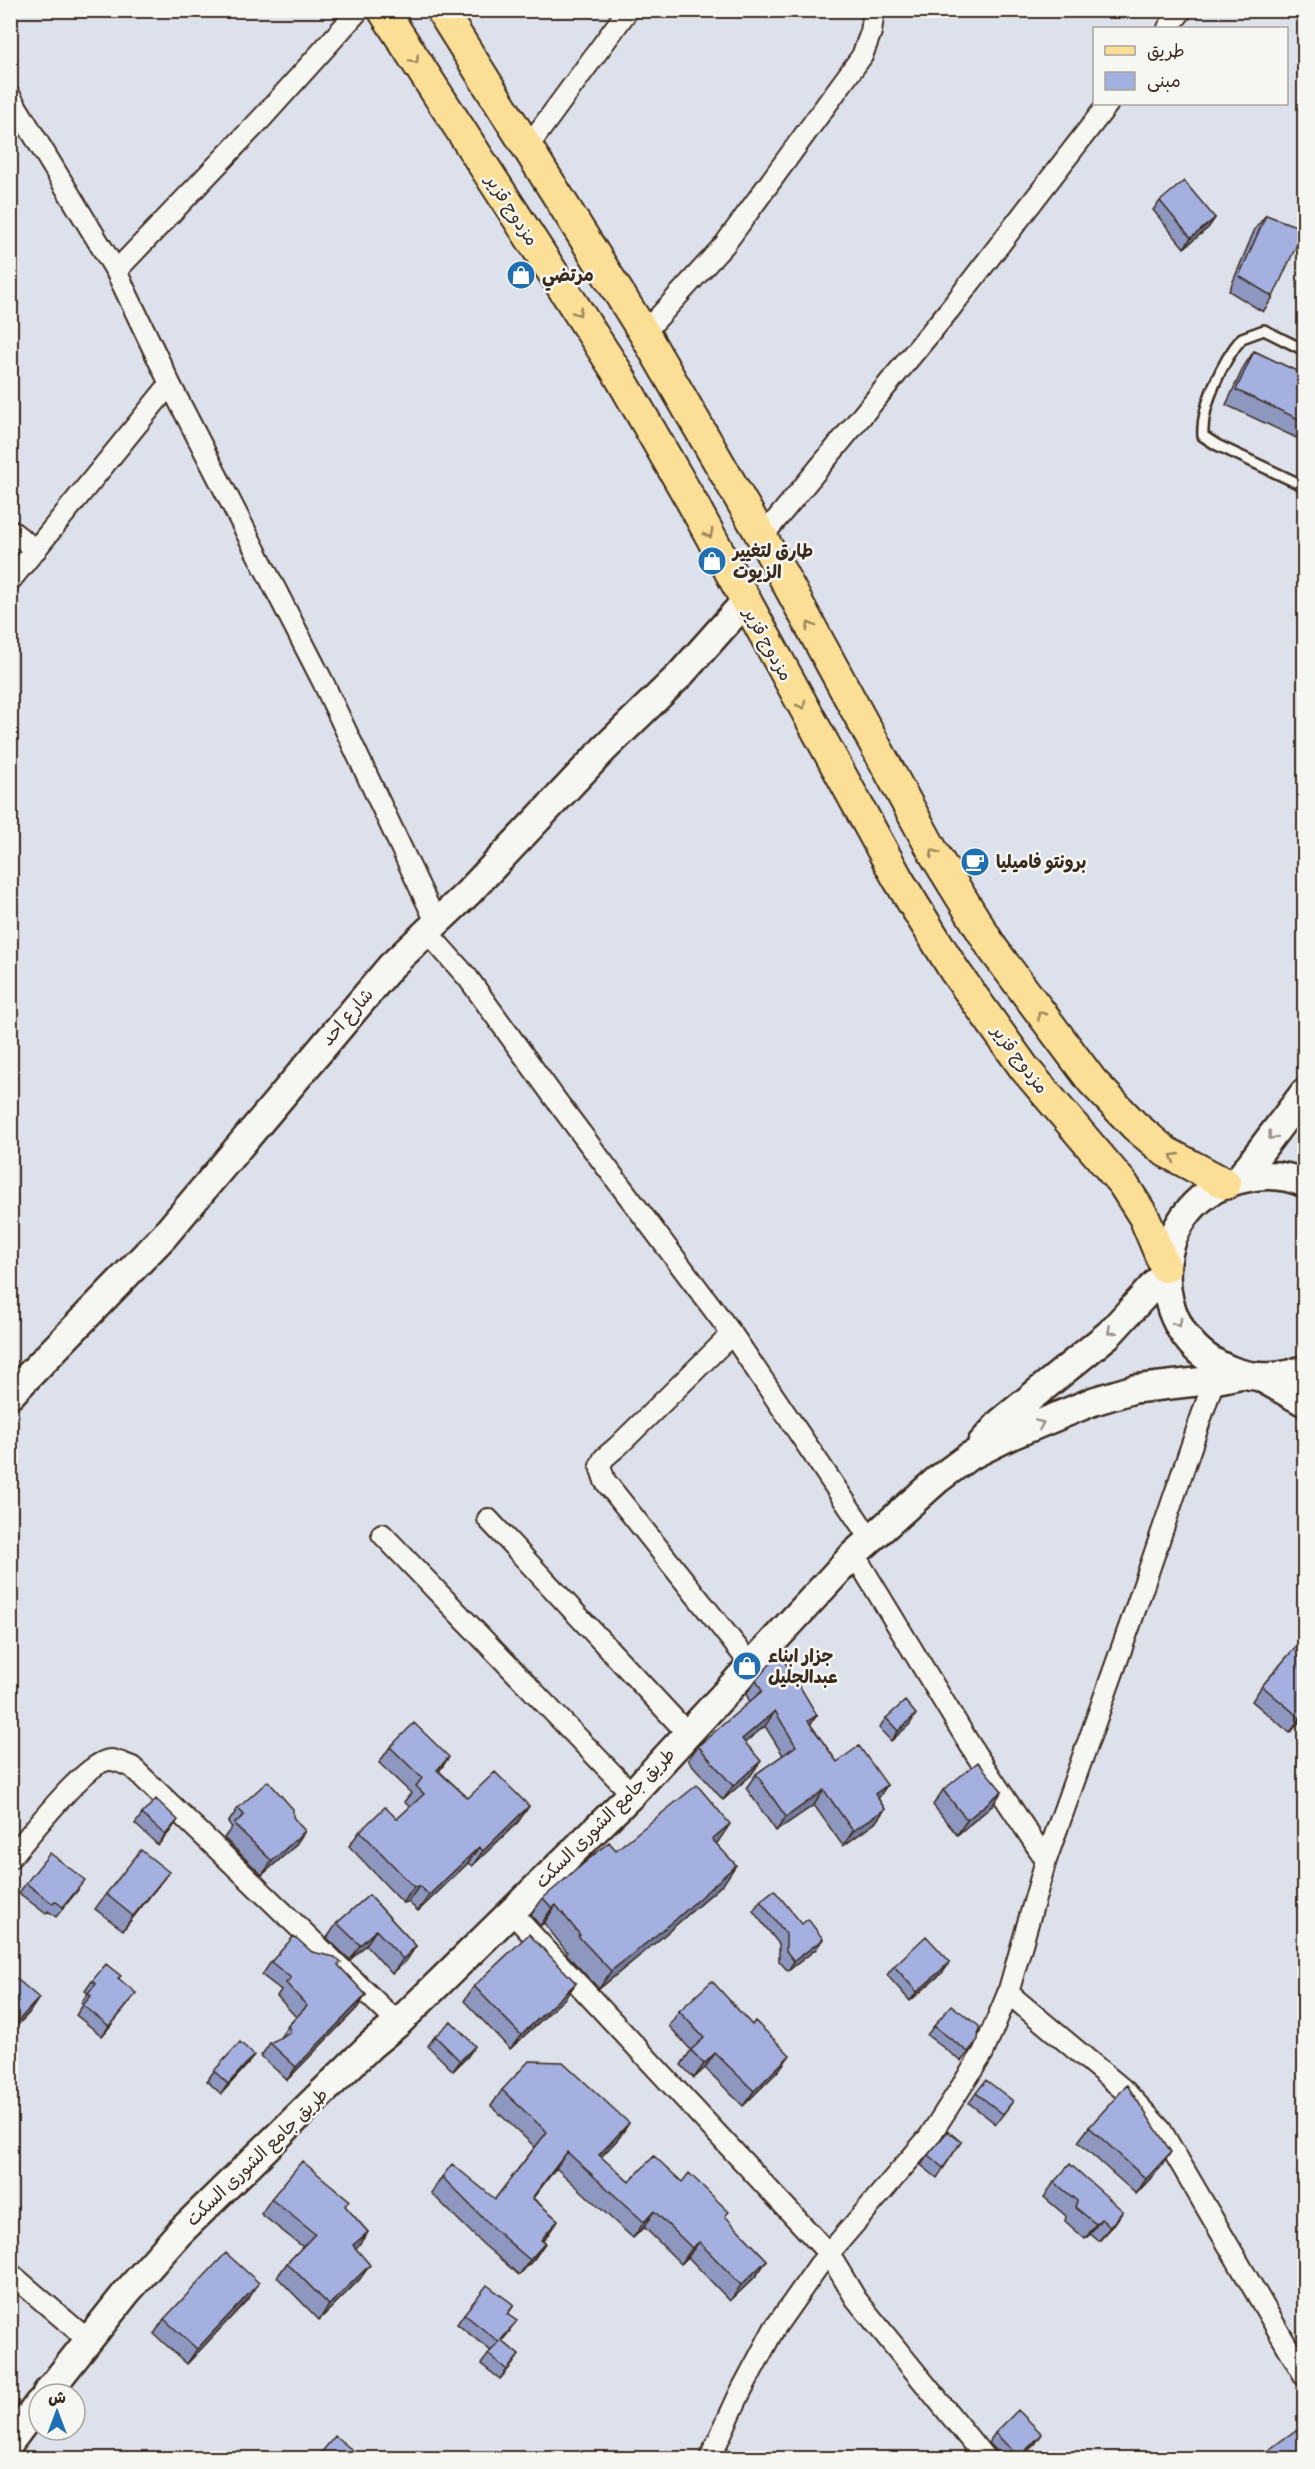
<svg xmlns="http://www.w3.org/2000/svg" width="1315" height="2469" font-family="Pangolin,'Playpen Sans Arabic',sans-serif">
<rect width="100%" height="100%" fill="#dde1ec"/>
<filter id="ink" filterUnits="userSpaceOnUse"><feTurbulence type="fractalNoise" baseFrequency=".0167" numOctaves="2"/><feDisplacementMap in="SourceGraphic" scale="12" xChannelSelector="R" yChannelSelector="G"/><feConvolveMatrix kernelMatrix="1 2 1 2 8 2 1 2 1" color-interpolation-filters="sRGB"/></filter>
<g filter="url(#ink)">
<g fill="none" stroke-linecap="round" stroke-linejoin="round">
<g stroke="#3b2a1e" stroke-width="14">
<path id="lane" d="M1304 350 1264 330 1242 338C1223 360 1201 406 1203 436L1217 445 1304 486"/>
</g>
<g stroke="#3b2a1e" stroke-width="24">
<path id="street" d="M1168 28 1182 10
M10 96 116 271 170 384 323 682 437 924
M527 148 628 10
M116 271 263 117 359 10
M644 333 725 244 862 56 871 32 874 10
M10 530 36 550
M762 537 950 309 1108 104
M10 581 170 384
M428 933 468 978 556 1100 732 1334 871 1540
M732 1334 618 1446 604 1458 600 1466 605 1481 752 1666
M488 1519 688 1734
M382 1534 632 1794
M854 1554 975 1753 1046 1860
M10 1858C28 1838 87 1760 110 1760 117 1760 126 1765 132 1767L398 2023
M511 1912 829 2254 856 2299 985 2458
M1008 1993 1125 2091 1161 2130 1304 2375
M10 2273 88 2340
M710 2458 740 2393 774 2329 819 2265 929 2137 983 2053 1008 1993 1046 1860 1131 1622 1214 1380"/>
</g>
<g stroke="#3b2a1e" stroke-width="32">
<path id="secondary" d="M1239 1179 1304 1093
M1304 1183C1286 1175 1265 1174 1246 1178 1146 1197 1138 1337 1233 1371 1255 1379 1282 1379 1304 1369
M1260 1377 1304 1402
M10 1395 164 1236 391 966 468 893 604 749 680 675 745 602
M982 1443 1001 1422 1109 1334 1165 1273
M46 2394 126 2293 180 2232 371 2045 398 2023 632 1794 854 1554 937 1480 968 1457 1012 1435 1094 1401 1134 1389 1214 1380 1243 1374
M10 2442 39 2403"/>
</g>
<g stroke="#3b2a1e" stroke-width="34">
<path id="primary" d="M383 10 617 372 693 504 898 879 954 970 1025 1069 1123 1184 1144 1217 1165 1267
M441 10 644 333 762 537 935 855 993 949 1092 1081 1135 1126 1166 1152 1226 1184"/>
</g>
<use href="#lane" stroke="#f6f6f2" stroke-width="9"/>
<use href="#street" stroke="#f6f6f2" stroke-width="20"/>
<use href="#secondary" stroke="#f6f6f2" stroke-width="27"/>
<use href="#primary" stroke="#fbdf96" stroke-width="30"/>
</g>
<path fill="#8d97c0" stroke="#3b2a1e" stroke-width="1.5" d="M1160 201 1215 218 1208 228 1184 248 1153 210Z
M1266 215 1273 297 1263 312 1229 291 1255 229Z
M1254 351 1305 375V432L1299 439 1226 405 1244 366Z
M1305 1636V1715L1290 1733 1252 1701 1262 1686Z
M756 1680 817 1715 810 1724 837 1762 887 1785 878 1798 885 1809 875 1823 843 1846 814 1805 776 1831 746 1788 756 1774 783 1755 765 1726 745 1742 751 1775 723 1800 688 1760 698 1746 750 1702 746 1694Z
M886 1718 910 1724 891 1741 879 1728Z
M390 1747 439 1771 468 1798 529 1806 518 1822 472 1866 468 1863 418 1911 408 1902 403 1903 349 1846 360 1831 397 1819 410 1807 404 1802 411 1793 379 1763Z
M943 1790 1002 1791 992 1806 957 1835 933 1805Z
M238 1808 293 1817 295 1846 262 1875 224 1838 232 1827 228 1823Z
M142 1814 171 1830 158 1845 135 1824Z
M718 1842 716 1843 724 1883 661 1938 599 1989 566 1954 567 1952 544 1923 540 1926 531 1915 543 1898 616 1850Z
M26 1883 78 1890 56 1917 48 1911 46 1914 19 1893Z
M158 1886 123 1930 95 1909 106 1894Z
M369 1895 416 1946 406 1961 392 1974 366 1945 350 1960 327 1938 337 1923Z
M760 1901 816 1949 788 1971 779 1961V1944L753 1911Z
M312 1952 339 1966 366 1995 357 2008 287 2080 261 2056 270 2043 279 2039 288 2026 296 2017 277 1996 281 1990 262 1975 271 1962Z
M950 1962 943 1972 910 2001 887 1975 894 1966Z
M10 1973 29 2013 10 2033Z
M119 1978 129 2003 102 2036 76 2015 83 2005 81 2003 88 1993 85 1991 92 1981Z
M576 1983 565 1998 510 2049 464 2001 474 1986Z
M679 2011 779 2070 743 2106 705 2068 694 2078 681 2065 691 2050 669 2026Z
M934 2026 971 2050 961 2061 927 2035Z
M435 2036 468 2056 453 2071 428 2046Z
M247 2065 221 2094 207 2081 214 2071Z
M502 2090 629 2123 618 2139 601 2157 629 2182H682L725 2217 767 2260 756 2276 730 2301 688 2257 681 2264 644 2227 633 2238 556 2168 533 2198 558 2220 542 2241 545 2243 534 2259 519 2275 484 2245 431 2193 442 2177 495 2199 535 2147 491 2106Z
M976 2093 1013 2101 996 2124 969 2103Z
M1089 2127 1161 2167 1136 2194 1078 2142Z
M961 2142 937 2178 921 2165 928 2155Z
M1054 2182 1123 2211 1113 2226 1099 2241 1090 2234 1085 2239 1065 2221 1066 2216 1044 2197Z
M271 2199 345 2206 368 2232 356 2248 360 2279 319 2320 277 2277 287 2263 303 2247 261 2214Z
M249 2298 187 2364 154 2334 164 2319Z
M514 2305 508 2314 510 2331 502 2341 519 2355 500 2379 481 2364 491 2351 457 2324 464 2314Z
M995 2433 1035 2444 1020 2458H1003L988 2443Z
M320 2454 362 2458H317Z"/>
<path fill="#737b9c" stroke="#3b2a1e" stroke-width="1.5" d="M1215 218 1208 228 1184 248 1191 238Z
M775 1711 765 1726 732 1753 742 1739Z
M1305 1713V1715L1290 1733 1300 1718Z
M916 1714 910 1724 891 1741 898 1731Z
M817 1715 807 1729 808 1721Z
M449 1757 438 1773 437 1770Z
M761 1761 751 1775 723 1800 733 1786Z
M887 1785 877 1800 875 1794Z
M824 1790 814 1805 776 1831 786 1817Z
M1002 1791 992 1806 957 1835 967 1820Z
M529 1806 518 1822 472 1866 483 1851Z
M885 1809 875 1823 843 1846 853 1831Z
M178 1820 171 1830 158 1845 165 1835Z
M730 1824 718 1842 700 1856 712 1839Z
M305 1831 295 1846 262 1875 272 1861Z
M479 1847 468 1863 418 1911 429 1895Z
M736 1865 724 1883 661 1938 599 1989 611 1971Z
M169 1872 158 1886 123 1930 133 1916Z
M419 1886 408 1902 403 1903 414 1887Z
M556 1905 544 1923 540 1926 552 1908Z
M376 1930 366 1945 350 1960 360 1945Z
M823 1939 816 1949 788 1971 794 1961Z
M416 1946 406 1961 392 1974 403 1959Z
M950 1962 943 1972 910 2001 917 1992Z
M576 1983 565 1998 510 2049 521 2035Z
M136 1993 129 2003 102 2036 109 2026Z
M366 1995 357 2008 287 2080 296 2067Z
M39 1998 29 2013 10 2033 18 2021Z
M475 2046 468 2056 453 2071 460 2061Z
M715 2053 705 2068 694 2078 704 2064Z
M254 2055 247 2065 221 2094 228 2084Z
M790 2055 779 2070 743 2106 754 2091Z
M629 2123 618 2139 588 2171 599 2155Z
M567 2152 556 2168 521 2213 532 2198Z
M1171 2152 1161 2167 1136 2194 1146 2179Z
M654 2211 644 2227 633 2238 644 2222Z
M1123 2211 1113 2226 1099 2241 1110 2227Z
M1101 2219 1090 2234 1085 2239 1096 2224Z
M558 2220 547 2236 530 2256 541 2240Z
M368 2232 358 2246 343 2259 353 2245Z
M699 2242 688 2257 681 2264 692 2248Z
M545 2243 534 2259 519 2275 530 2260Z
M767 2260 756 2276 730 2301 741 2285Z
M370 2265 360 2279 319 2320 329 2305Z
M259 2283 249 2298 187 2364 197 2349Z
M519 2355 512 2365 500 2379 507 2370Z
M1042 2434 1035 2444 1020 2458H1018Z"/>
<path fill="#a4b0df" stroke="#3b2a1e" stroke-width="1.5" d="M1184 181 1215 218 1191 238 1160 201Z
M1266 215 1304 229 1273 297 1239 276Z
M1254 351 1305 375V422L1236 390Z
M1305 1636V1713L1300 1718 1262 1686Z
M782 1657 817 1715 808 1721 837 1762 859 1746 887 1785 875 1794 885 1809 853 1831 824 1790 786 1817 756 1774 796 1746 775 1711 742 1739 761 1761 733 1786 698 1746 762 1691 756 1680 770 1664Z
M905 1701 916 1714 898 1731 886 1718Z
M414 1723 449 1757 437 1770 468 1798 495 1772 529 1806 483 1851 479 1847 429 1895 419 1886 414 1887 360 1831 385 1807 397 1819 424 1794 416 1786 422 1778 390 1747Z
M978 1762 1002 1791 967 1820 943 1790Z
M268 1781 293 1809V1817L305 1831 272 1861 234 1824 244 1815 238 1808Z
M697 1785 730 1824 712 1839 736 1865 674 1921 611 1971 578 1936 580 1935 556 1905 552 1908 543 1898 609 1842 616 1850Z
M156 1799 178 1820 165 1835 142 1814Z
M141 1850 169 1872 133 1916 106 1894Z
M50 1853 85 1880 63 1907 55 1901 53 1904 26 1883Z
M774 1890 802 1924 808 1919 823 1939 794 1961 786 1951V1934L760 1901Z
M369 1895 416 1946 403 1959 376 1930 360 1945 337 1923Z
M529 1934 576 1983 521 2035 474 1986Z
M294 1936 312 1952 335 1957 341 1963 338 1965 366 1995 296 2067 270 2043 291 2032 288 2026 307 2006 286 1983 291 1978 271 1962Z
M926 1936 950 1962 917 1992 894 1966Z
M106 1964 121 1976 118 1978 136 1993 109 2026 83 2005 91 1996 88 1993 96 1984 92 1981Z
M10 1973 39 1998 18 2021 14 2017 10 2021Z
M712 1981 752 2025 755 2021 790 2055 754 2091 715 2053 704 2064 691 2050 704 2038 679 2011Z
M951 2005 979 2026 978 2040 968 2052 934 2026Z
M451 2021 475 2046 460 2061 435 2036Z
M240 2042 254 2055 228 2084 214 2071Z
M529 2061 563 2062 629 2123 599 2155 629 2182 654 2156 682 2182 689 2173 729 2212 725 2216 767 2260 741 2285 699 2242 692 2248 654 2211 644 2222 567 2152 532 2198 558 2220 541 2240 545 2243 530 2260 495 2230 442 2177 452 2164 495 2199 547 2132 502 2090Z
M986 2080 1013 2101 1003 2114 976 2093Z
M1127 2085 1171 2152 1146 2179 1089 2127Z
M948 2131 961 2142 943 2168 928 2155Z
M302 2161 349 2200 345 2206 368 2232 353 2245 370 2265 329 2305 287 2263 315 2234 271 2199Z
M1070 2164 1123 2211 1110 2227 1101 2219 1096 2224 1075 2207 1077 2201 1054 2182Z
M226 2253 259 2283 197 2349 164 2319Z
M487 2285 514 2305 507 2314 517 2321 501 2340 519 2355 507 2370 488 2354 499 2342 464 2314Z
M1018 2410 1042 2434 1019 2457 995 2433Z
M1296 2430 1305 2441V2458H1266L1263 2454Z
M335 2436 362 2458H325L320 2454Z
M1064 2450 1074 2458H1056Z"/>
<defs><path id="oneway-chevron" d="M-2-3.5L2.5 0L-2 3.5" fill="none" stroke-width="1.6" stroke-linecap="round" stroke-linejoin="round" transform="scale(1.5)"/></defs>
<g stroke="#9b845a">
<use href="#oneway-chevron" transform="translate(415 60) rotate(57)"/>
<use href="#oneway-chevron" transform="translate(578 312) rotate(57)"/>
<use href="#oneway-chevron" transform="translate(709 534) rotate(62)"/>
<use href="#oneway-chevron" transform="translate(810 626) rotate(-119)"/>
<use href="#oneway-chevron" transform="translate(802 705) rotate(61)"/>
<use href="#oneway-chevron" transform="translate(934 853) rotate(-120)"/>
<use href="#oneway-chevron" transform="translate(1041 1015) rotate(-126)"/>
<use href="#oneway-chevron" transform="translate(1174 1157) rotate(-149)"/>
</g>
<g stroke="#989088">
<use href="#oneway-chevron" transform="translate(1272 1136) rotate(128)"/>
<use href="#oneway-chevron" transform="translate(1178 1323) rotate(61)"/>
<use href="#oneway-chevron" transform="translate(1111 1331) rotate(137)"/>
<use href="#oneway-chevron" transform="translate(1040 1424) rotate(-23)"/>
</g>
</g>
<defs>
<g id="shop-disc" transform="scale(1.5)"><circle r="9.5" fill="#1f6fb2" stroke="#f6f6f2"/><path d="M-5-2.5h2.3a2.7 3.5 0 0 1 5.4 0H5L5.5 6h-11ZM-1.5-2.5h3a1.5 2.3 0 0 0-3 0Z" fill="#fff"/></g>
<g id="cafe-disc" transform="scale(1.5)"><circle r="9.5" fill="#1f6fb2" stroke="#f6f6f2"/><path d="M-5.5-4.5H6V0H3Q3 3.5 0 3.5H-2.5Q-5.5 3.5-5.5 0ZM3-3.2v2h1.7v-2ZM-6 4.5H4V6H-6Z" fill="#fff"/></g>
</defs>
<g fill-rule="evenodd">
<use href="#shop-disc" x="521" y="275"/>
<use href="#shop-disc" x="712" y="561"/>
<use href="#cafe-disc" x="975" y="862"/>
<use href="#shop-disc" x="747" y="1666"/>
</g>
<g text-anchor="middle" stroke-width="5" stroke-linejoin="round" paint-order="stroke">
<g font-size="18" fill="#3b2a1e" stroke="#f6f6f2">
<text transform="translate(512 210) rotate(57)" y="6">مزدوج قزير</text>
<text transform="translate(768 644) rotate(61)" y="6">مزدوج قزير</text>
<text transform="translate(347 1017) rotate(-49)" y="6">شارع احد</text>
<text transform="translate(1020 1059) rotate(53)" y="6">مزدوج قزير</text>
<text transform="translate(605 1818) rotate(-45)" y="6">طريق جامع الشورى السكت</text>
<text transform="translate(257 2157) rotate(-44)" y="6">طريق جامع الشورى السكت</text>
</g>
<g font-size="18" font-weight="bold" fill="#3b2a1e" stroke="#f6f6f2" text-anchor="start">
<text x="542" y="281">مرتضي</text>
<text x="733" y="557">طارق لتغيير<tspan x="733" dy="21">الزيوت</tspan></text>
<text x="996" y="868">برونتو فاميليا</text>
<text x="768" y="1662">جزار ابناء<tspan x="768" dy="21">عبدالجليل</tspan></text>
</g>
</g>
<rect width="1315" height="2469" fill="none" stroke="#f6f6f2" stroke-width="36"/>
<rect x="18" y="18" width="1279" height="2433" fill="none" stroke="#3b2a1e" stroke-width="2" filter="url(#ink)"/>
<rect x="1093" y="27" width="195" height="78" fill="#f6f6f2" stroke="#aba49d" stroke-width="1.5"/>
<rect x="1105" y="46" width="30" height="9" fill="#fbdf96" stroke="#aba49d" stroke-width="1.5"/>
<text x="1147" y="57" font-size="18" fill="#3b2a1e">طريق</text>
<rect x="1105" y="72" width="30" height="18" fill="#a4b0df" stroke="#aba49d" stroke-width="1.5"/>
<text x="1147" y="87" font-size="18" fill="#3b2a1e">مبنى</text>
<g transform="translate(57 2412)"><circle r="28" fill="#f6f6f2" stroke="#aba49d" stroke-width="1.5"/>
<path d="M0-4.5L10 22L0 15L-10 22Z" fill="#1f6fb2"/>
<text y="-9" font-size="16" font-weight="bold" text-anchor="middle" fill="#3b2a1e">ش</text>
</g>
</svg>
